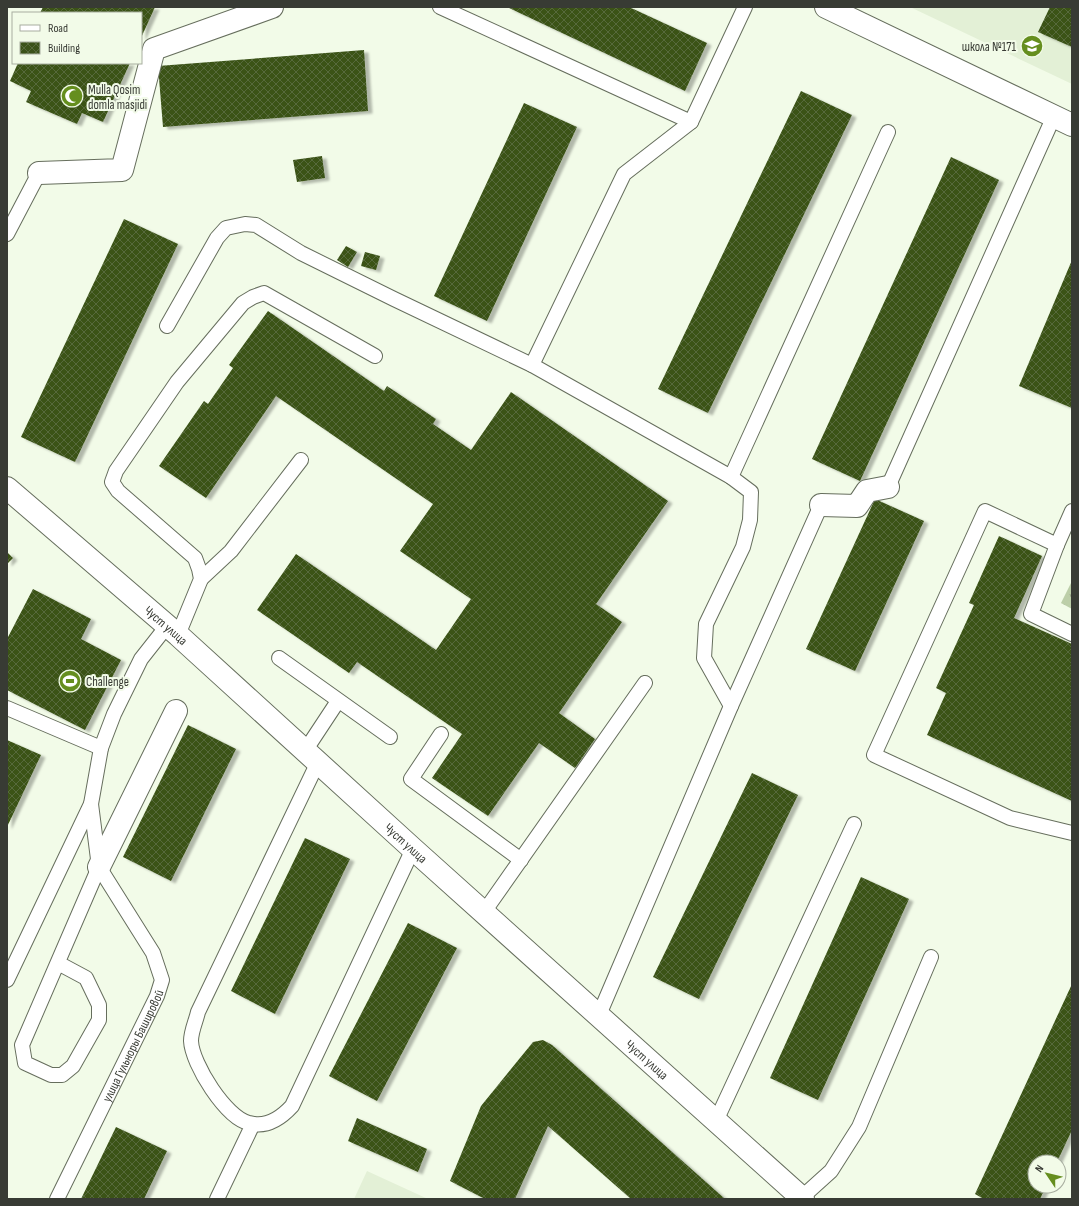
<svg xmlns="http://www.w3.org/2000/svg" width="1079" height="1206" font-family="'Sofia Sans Condensed',sans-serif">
<defs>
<pattern id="grass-tufts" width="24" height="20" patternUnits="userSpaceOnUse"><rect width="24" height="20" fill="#bccea8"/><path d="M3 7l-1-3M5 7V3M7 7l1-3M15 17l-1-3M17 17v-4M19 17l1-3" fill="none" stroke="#9aa88a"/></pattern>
<pattern id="building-cross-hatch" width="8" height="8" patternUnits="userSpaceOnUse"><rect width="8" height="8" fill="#3b5219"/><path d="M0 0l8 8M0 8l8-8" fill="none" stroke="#56693b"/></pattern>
<filter id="shadow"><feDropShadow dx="4.5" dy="2.5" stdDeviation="1" flood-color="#0004"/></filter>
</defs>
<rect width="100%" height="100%" fill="#f2fbe8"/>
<path fill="#e3f0d6" d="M910 7H1072V84Z
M367 1171 428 1199H354Z"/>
<path fill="url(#grass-tufts)" d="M1072 581V609L1061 603Z"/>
<path fill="url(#building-cross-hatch)" filter="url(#shadow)" d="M43 7H155L141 38V13H40Z
M507 7H629L707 43 685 91Z
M1050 7H1072V47L1038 32Z
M364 50 368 111 163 127 158 66Z
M18 63H130L103 122 82 113 77 124 26 102 31 91 10 81Z
M801 91 852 115 708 413 658 389Z
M524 103 577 127 487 321 434 296Z
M322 156 325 178 297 182 293 160Z
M951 157 999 180 860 481 812 459Z
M124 219 178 244 75 462 21 437Z
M346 246 357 252 348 267 337 260Z
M365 252 380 256 376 270 361 266Z
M1072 260V408L1019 386Z
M268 311 384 391 387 386 436 419 433 424 471 450 511 392 668 501 596 604 622 622 559 713 595 739 575 768 539 743 488 816 432 778 462 734 357 662 349 673 257 610 296 554 436 650 471 599 400 551 433 504 276 396 206 498 159 466 204 401 208 404 233 368 229 365Z
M875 499 924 521 855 671 806 649Z
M999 536 1042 556 1014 618 1072 644V801L927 735 946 693 936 688 974 605 969 603Z
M7 552 13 558 7 564Z
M33 589 91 619 81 639 121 660 85 730 7 690V639Z
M188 725 236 749 171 881 123 857Z
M7 740 41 755 7 827Z
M752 773 798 795 699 999 653 977Z
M305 838 350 859 275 1014 231 991Z
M861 877 909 899 818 1100 770 1078Z
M408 923 457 948 377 1101 329 1076Z
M1072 984V1130L1057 1162H1035V1186H1046L1040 1199H981L982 1198 975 1194Z
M543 1040 552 1045 725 1199H631L548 1126 515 1199H485L450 1181 481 1106 533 1042Z
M357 1118 427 1149 418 1172 348 1141Z
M116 1127 167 1151 144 1199H81Z"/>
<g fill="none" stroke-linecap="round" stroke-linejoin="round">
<g stroke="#666e5d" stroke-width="16">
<g id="lane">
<path d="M440 7 691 122"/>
<path d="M7 234 39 173"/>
<path d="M167 326 217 238 226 228 245 224 256 225 301 253 394 299 532 365 731 477 888 132"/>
<path d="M532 365 624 174 691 122 745 7"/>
<path d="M888 487 1054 116"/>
<path d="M1072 511 1057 545 1031 614 1072 634"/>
<path d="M1057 545 985 511 874 755 1010 818 1072 833"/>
<path d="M201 579 231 551 301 460"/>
<path d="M178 635 201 579 199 569 195 558 118 491 112 482 116 471 177 382 243 303 253 297 264 293 375 356"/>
<path d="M279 658 390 737"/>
<path d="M731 706 704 658 706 624 743 547 750 520 751 492 731 477"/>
<path d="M7 708 101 748"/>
<path d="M441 734 411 779 521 860"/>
<path d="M305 751 338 701"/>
<path d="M318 762 198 1012C196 1021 191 1031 191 1041 192 1064 226 1118 249 1123 266 1128 281 1118 292 1106L413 849"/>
<path d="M484 912 645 683"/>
<path d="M58 963 86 978 99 1005V1020L73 1066 62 1075H51L25 1063 22 1045 99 867"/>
<path d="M7 980 91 804 101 748 114 714 141 659 167 626"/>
<path d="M599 1015 731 706 821 505"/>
<path d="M716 1121 854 824"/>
<path id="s1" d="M57 1199 157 996 162 980 153 953 99 867 91 804"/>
<path d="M217 1199 253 1124"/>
<path d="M800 1199 831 1171 859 1127 931 957"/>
</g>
</g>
<g stroke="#666e5d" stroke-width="24">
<g id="street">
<path d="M826 7 1072 125"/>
<path d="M39 173 122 170 154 49 272 7"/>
<path id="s2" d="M7 488 178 635 413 849 803 1199"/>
<path d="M821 505 857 506 867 491 888 487"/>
<path d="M99 867 176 711"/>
</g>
</g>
<use href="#lane" stroke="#fff" stroke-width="14"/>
<use href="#street" stroke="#fff" stroke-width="22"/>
</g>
<defs>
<g id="school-disc" transform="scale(1.15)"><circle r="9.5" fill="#658e1e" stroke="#f2fbe8"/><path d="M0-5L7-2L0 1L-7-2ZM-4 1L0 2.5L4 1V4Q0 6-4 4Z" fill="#fff"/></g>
<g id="mosque-disc" transform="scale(1.15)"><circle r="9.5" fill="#658e1e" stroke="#f2fbe8"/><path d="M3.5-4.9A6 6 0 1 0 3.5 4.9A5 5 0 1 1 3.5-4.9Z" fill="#fff"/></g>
<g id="stadium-disc" transform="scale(1.15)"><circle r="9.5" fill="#658e1e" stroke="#f2fbe8"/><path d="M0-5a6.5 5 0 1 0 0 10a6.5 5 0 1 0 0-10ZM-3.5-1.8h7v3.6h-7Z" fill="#fff"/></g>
</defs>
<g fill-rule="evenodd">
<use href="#school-disc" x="1032" y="46"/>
<use href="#mosque-disc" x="72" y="96"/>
<use href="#stadium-disc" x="70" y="681"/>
</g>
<g text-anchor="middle" stroke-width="4" stroke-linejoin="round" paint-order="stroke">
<g font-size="13" fill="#383b34" stroke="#f2fbe8" text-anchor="start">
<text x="1016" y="51" text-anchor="end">школа №171</text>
<text x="88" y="94">Mulla Qosim<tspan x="88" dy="15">domla masjidi</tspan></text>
<text x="86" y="686">Challenge</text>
</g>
<g font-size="13" fill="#383b34" stroke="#f2fbe8">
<text dy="5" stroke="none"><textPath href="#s2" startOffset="210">Чуст улица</textPath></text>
<text dy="5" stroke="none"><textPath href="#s2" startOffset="534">Чуст улица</textPath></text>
<text dy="5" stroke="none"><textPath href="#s1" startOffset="171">улица Гульноры Башировой</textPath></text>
<text dy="5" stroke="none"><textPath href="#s2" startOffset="858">Чуст улица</textPath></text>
</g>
</g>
<rect width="1079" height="1206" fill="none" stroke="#383b34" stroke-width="16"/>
<rect x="12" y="12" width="130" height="52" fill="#f2fbe8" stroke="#a8aea0"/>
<rect x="20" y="25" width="20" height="6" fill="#ffffff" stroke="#a8aea0"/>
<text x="48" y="32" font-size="12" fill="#383b34">Road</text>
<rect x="20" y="42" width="20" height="12" fill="url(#building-cross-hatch)" stroke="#a8aea0"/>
<text x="48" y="52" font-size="12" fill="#383b34">Building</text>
<g transform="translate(1047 1174) rotate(305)"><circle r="19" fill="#f2fbe8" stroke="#a8aea0"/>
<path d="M0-3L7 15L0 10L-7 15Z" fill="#658e1e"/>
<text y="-6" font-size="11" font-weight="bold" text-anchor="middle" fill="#383b34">N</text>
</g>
</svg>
